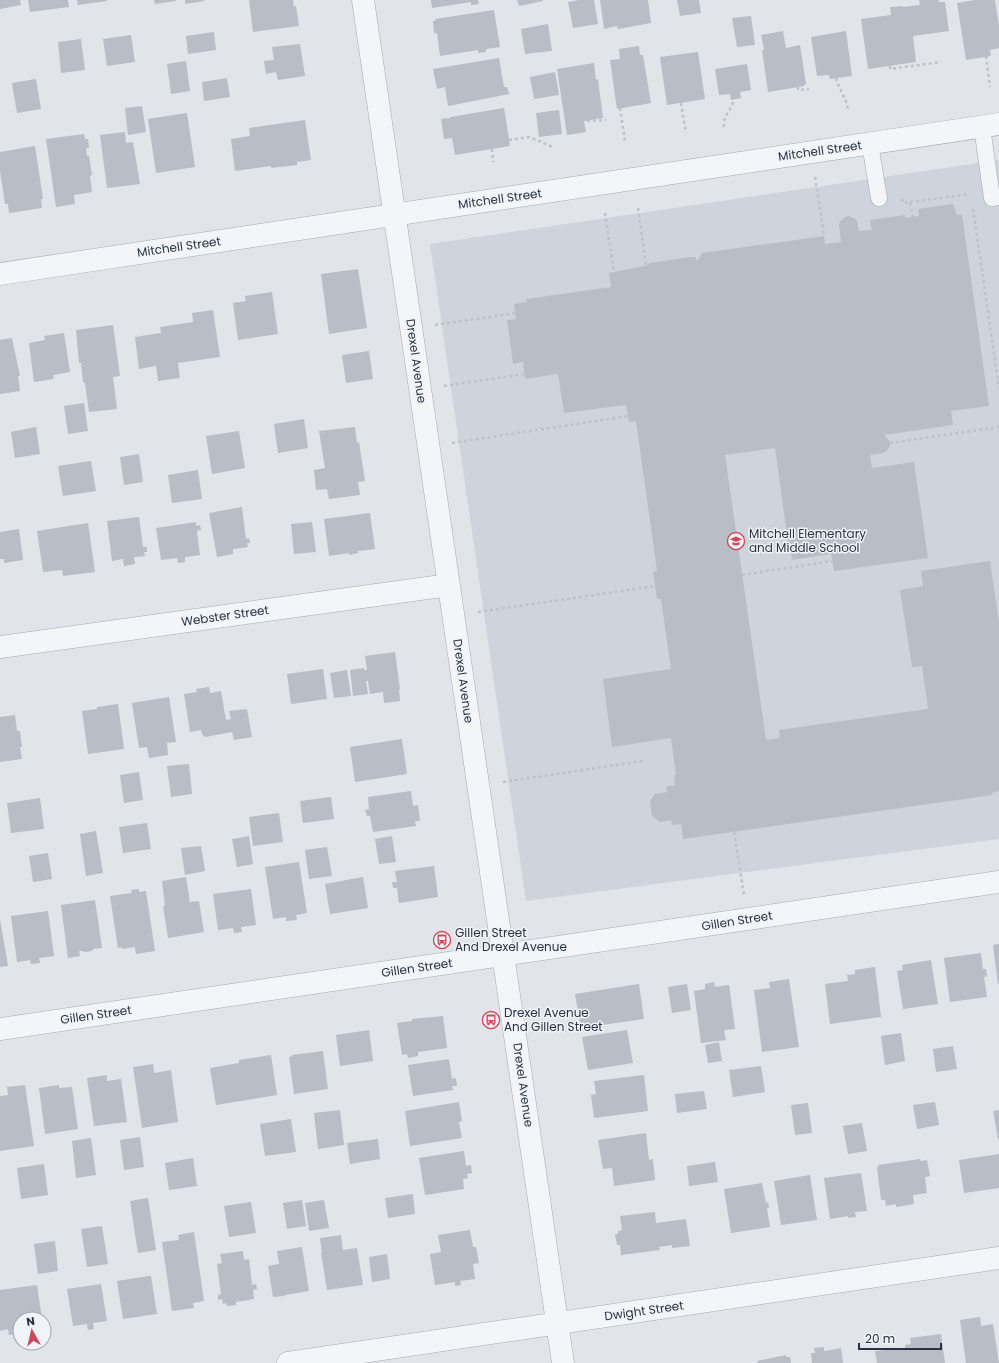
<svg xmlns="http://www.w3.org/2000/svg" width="999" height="1363" font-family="Poppins,sans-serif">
<rect width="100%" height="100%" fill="#e1e4e9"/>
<path fill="#cfd3db" d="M999 160V839L526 901 430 244Z"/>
<path fill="#b8bdc6" d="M0 0H20L21 5 0 9Z
M28 0H68L69 7 30 12Z
M77 0H107V1L78 5Z
M154 0H176V1L155 4Z
M185 0H204V1L185 4Z
M249 0H293L294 7 296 6 299 26 253 32Z
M431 0H478L479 4 471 5V2L432 8Z
M517 0H543V1L519 6Z
M579 0H594L598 24 573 28 568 2Z
M600 0H648L651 23 618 29 617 26 604 29Z
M677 0H699L701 13 680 16Z
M919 0H939V2H945L949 31 913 36 916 62 868 69 861 19 891 15 890 7 903 6V7L920 5Z
M975 0H995L999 26V48L990 50 991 56 966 60 957 3Z
M494 10 500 47 486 49V52L478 53V50L440 56 437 33H434L433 21H435V19Z
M751 16 755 45 737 47 732 18Z
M548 24 552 51 525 54 521 29Z
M783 31 786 48 800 45 806 84 804 85V86L768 92 762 50H764L761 35Z
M846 31 852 76 830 79 829 75 817 76 811 37Z
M214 32 216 50 188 54 186 36Z
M131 35 135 62 107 66 103 39Z
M81 39 85 70 61 73 58 42Z
M300 44 305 76 278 80 276 72 266 74 264 61 274 60 272 47Z
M639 46 640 55H643L651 103 617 109 610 60 620 59 619 49Z
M698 52 705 99 667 105 660 57Z
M499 58 504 87H507L509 94 448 106 445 87 437 89 433 69Z
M186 61 190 91 171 94 167 64Z
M594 63 596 80 598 79 603 118 584 121 586 132 567 135 557 69Z
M747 64 751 90 740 92 741 98 731 100 730 94 719 95 715 69Z
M555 72 559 95 534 99 530 77Z
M227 78 230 97 204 101 202 82Z
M36 79 41 109 17 113 12 83Z
M142 106 146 132 128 135 125 108Z
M504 108 510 146 455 155 452 138 444 139 441 119 450 118V117Z
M559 110 562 134 539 137 536 113Z
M187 113 195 167 156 173 148 119Z
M305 120 311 160 297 162V165L271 168V166L235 171 231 139 250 136 249 128Z
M125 132 126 143 133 142 140 184 107 188 100 135Z
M84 134 85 139H88L89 148H86L87 156H89L92 175 90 176 92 192 74 195 75 204 56 207 46 139Z
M35 146 43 199H41L42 208 9 213 8 204H5L0 171V152Z
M953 204 957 215H962L989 406 951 411 953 425 884 435 888 439 890 443 889 448 886 451 883 453 870 455 872 468 914 462 928 558 834 571 831 554 792 560 790 542H788L775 448 725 455 766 740 780 738 779 730 928 709 922 666 912 667 900 590 923 586 921 571 990 561 999 623V791L992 793V795L683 839 681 824 672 825 671 820 660 822 652 816 650 801 655 794 667 792 666 787 675 785 674 775H676L671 738 612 747 603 679 671 669 661 599H657L653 572 657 571 636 421 629 422 626 405 564 413 558 374 525 379 523 362 513 364 507 320 516 319 514 304 527 302 526 299 611 287 609 273 645 266 650 263 690 257H696V260H698L702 253 824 236 825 244 841 242 839 224 841 220 845 217 849 216 855 219 857 221 859 231 872 230 870 220 905 215V218L919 216 918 209Z
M358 269 367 328 329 334 321 274Z
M272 292 278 334 238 340 233 303 246 301 245 296Z
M213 310 220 357 178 363 180 378 158 381 156 366 139 369 135 337 161 333 160 327 193 322 192 313Z
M113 325 120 376 113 377 117 409 89 412 85 383 83 382 81 363H79L76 330Z
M64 333 70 372 53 375 54 379 34 382 29 343 45 340 44 336Z
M12 338 20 376H18L20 391 0 394V340Z
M369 351 373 379 346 383 342 355Z
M84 403 88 431 68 434 64 406Z
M304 419 308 448 278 453 274 424Z
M36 427 40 454 15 458 11 432Z
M355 427 357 443 359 442 365 481 358 482 360 495 329 499 327 489 316 490 314 470 325 468 319 431Z
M239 431 245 468 212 474 206 436Z
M139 454 143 482 124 485 120 457Z
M91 461 96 491 63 496 58 466Z
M198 470 202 499 172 503 168 475Z
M242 507 246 539 249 538 250 543H247L248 547 233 549V554L217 557 209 513Z
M370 513 375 549 358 551V553L349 555V553L329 556 324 519Z
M139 517 143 547H147V552H144L145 556 134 557 135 564 124 566 123 559 112 561 107 521Z
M196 522V526L200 525 201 530 197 531 200 555 185 557V562L178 563 177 558 161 560 156 528Z
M312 522 316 552 294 554 291 524Z
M88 523 95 572 63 576 62 570 43 572 37 531Z
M19 529 23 560 4 563V559H0V532Z
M395 652 400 689 399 690 400 701 384 703 383 692 370 694 368 681H366L368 694 353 696 350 670 364 668V670H367L365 656Z
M323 669 327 699 291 704 287 674Z
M347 670 351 696 334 698 330 673Z
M209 687 210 693 221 691 226 720 231 719 229 711 247 709 252 737 234 740 232 732 205 737 202 734 201 730 190 732 184 694 197 692 196 689Z
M169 697 176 742 167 743 168 755 149 758 147 747 139 748 132 703Z
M118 704 124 749 88 754 82 711 97 709V707Z
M15 715 17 731H20L22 747H20L22 759 0 762V717Z
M402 739 407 774 355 782 350 747Z
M189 764 192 794 171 797 167 766Z
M139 772 143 800 124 803 120 775Z
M411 791 413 806 418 805 420 821H415L416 826 373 832 370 816H367L365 810 369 809 368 797Z
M331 797 334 819 303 823 300 801Z
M40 798 44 829 11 833 7 803Z
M279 813 283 842 253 846 249 817Z
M147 823 151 849 123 853 119 827Z
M96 831 103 873 86 876 80 834Z
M249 836 253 864 237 867 232 839Z
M392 836 396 862 379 864 375 839Z
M201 846 205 871 185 875 181 848Z
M327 847 332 876 309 879 305 850Z
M48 853 52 879 33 882 29 856Z
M299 862 307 913 296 915 297 920 286 921V917L273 919 265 867Z
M434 866 438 897 399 903 397 888H393L392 882H397L395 871Z
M186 877 190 902 199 901 204 932 168 938 163 906H165L162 881Z
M363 877 368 908 330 914 325 884Z
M139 889V892L146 891 155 951 136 954 135 947 122 949V947L118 948 110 896 132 893 131 890Z
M251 889 256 925 241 927 242 932 234 933 233 928 218 930 213 894Z
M95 900 102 948 93 949 92 951 85 952 82 951H79L80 956 68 958 61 905Z
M48 911 54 956 39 958 40 963 31 964 30 960 17 962 11 916Z
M0 919 8 966 0 967Z
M999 944V984H998L993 945Z
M981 953 983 969H986L987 976 984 977 987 997 950 1002 944 958Z
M931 960 938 1004 903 1009 897 971 903 970 902 965Z
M875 967 881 1017 830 1024 825 984 848 981 847 975 855 974V970Z
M789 979 799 1047 762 1052 754 990 770 988 769 982Z
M714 982 715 987 729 985 735 1029 724 1030 726 1040 701 1043 694 991 705 989V984Z
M639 984 644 1019 581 1028 575 994Z
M687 984 691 1010 672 1013 668 987Z
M443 1016 447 1048 418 1052V1056L408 1058 407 1054 402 1055 397 1023 412 1021V1019Z
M369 1030 373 1061 340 1066 336 1035Z
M627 1030 633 1063 588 1070 582 1037Z
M901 1033 905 1061 885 1065 881 1036Z
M719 1042 722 1061 708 1063 705 1045Z
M953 1046 957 1069 936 1072 933 1049Z
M323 1051 328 1089 294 1094 289 1057 292 1056V1055Z
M271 1055 277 1095 216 1105 210 1068 239 1063V1060Z
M449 1059 452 1079 456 1078 457 1086H452L453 1090 413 1096 408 1065Z
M153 1064 154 1073 171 1070 178 1122 142 1128 133 1067Z
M761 1066 765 1092 733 1097 729 1070Z
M107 1075V1081L121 1079 127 1122 94 1126 87 1078Z
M644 1075 648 1111 594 1118 591 1095 596 1094 594 1081Z
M25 1085 34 1146 0 1151V1096L8 1095 7 1087Z
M59 1085V1088L72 1087 78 1129 45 1134 39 1088Z
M704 1091 707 1109 677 1113 675 1094Z
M459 1102 462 1121 459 1122 462 1138 410 1146 405 1111Z
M935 1102 939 1125 917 1129 913 1105Z
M808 1103 812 1133 795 1135 791 1105Z
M340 1110 344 1145 318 1149 314 1113Z
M999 1110V1138L998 1139 993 1111Z
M291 1119 296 1152 265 1156 260 1124Z
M862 1123 867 1151 848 1154 843 1126Z
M646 1133 649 1160 653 1159 655 1180 614 1186 612 1168 603 1169 598 1140Z
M140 1137 144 1167 124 1170 120 1140Z
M91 1138 96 1175 76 1178 72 1141Z
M378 1139 380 1159 350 1164 347 1143Z
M464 1151 466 1166 471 1165 472 1173 467 1174 468 1178 463 1179 464 1189 425 1195 419 1158Z
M999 1154V1188L964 1193 959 1160Z
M193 1158 197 1186 169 1190 165 1163Z
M920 1159 921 1161 927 1160 930 1176 925 1177 927 1193 913 1195 914 1204 896 1207V1204L886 1206 885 1200H881L877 1167H878V1165Z
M715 1162 718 1182 689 1186 687 1166Z
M44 1164 48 1195 21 1199 17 1168Z
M861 1173 867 1211 855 1212 856 1217 848 1218V1216L830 1219 824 1178Z
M810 1175 817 1220 781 1225 774 1181Z
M762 1183 766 1203 768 1202 769 1208H767L770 1227 731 1233 724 1189Z
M413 1194 415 1214 388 1218 385 1198Z
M148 1198 156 1250 138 1253 130 1201Z
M302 1200 306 1226 287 1229 283 1203Z
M324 1200 329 1228 309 1231 305 1203Z
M251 1202 256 1233 229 1237 224 1206Z
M655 1212 656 1223 686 1219 690 1246 672 1248V1245L659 1247 660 1250 621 1255 620 1245H617L615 1234H618V1231L622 1230 620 1216Z
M102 1226 108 1264 87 1267 81 1229Z
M470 1230 473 1247H476L479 1263 473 1264 475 1279 460 1281 461 1285 455 1286V1282L435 1285 430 1254 441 1252 438 1235Z
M194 1232 204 1301 193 1303 194 1308 172 1311 162 1242 179 1240 178 1235Z
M341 1235 343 1250 357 1248 363 1285 327 1290 321 1253H322L320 1238Z
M55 1241 58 1271 38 1274 34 1244Z
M302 1247 309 1291 285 1295 284 1296 273 1297 268 1266 279 1264 277 1251Z
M243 1251 244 1260 249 1259 252 1285 256 1284 257 1289 253 1290 254 1299 236 1302V1305L227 1306 226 1303 223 1304 222 1299 218 1300V1295L221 1294 217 1264 222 1263 220 1254Z
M387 1254 390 1279 372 1282 369 1257Z
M149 1276H151L157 1314 123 1319 117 1281Z
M101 1284 107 1321 93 1323 94 1329 88 1330 87 1324 73 1326 67 1289Z
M37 1285 42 1319H20V1333L9 1335 8 1329 0 1331V1290Z
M980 1317 981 1326 993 1324 999 1363H966L960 1320Z
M941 1334 945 1363H877L875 1351 905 1348V1345L911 1344 910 1338Z
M824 1347V1351L841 1348 843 1363H812L811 1353H815L814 1348Z
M786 1355V1357H790L791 1363H758L757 1361Z"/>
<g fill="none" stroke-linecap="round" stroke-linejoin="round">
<g stroke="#a6abb3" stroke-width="17">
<path id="lane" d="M982 127 992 198 999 197
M870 144 879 198"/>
</g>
<g stroke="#a6abb3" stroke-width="23">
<path id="street" d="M363 0 563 1363
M0 274 999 124
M0 647 449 585
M0 1029 999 882
M288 1363 999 1258"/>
</g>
<path stroke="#bfc2c8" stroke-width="2.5" stroke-dasharray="3 3" stroke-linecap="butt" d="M986 56 990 87
M890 66V69L941 62
M836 78C839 90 846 97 848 109
M798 87V90L809 89
M681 103 686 133
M620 108 625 142
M587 121 606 120
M724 127C722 117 732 110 734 99
M509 140 529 137 553 147
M492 149 493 162
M815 177 824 236
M902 199 903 203 910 202 913 217
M910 202 969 194
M638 208 646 265
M973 209 999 388
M605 213 614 272
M435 325 516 313
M444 386 525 374
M452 443 628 416
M890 443 999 427
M742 575 832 561
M478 612 655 586
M503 782 643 761
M734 832 744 895"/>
<use href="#lane" stroke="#f4f5f8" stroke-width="16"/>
<use href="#street" stroke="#f4f5f8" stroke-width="22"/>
</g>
<defs>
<g id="school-ring" transform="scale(0.9)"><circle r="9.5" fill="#f0f3f7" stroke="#cb495b" stroke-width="1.5"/><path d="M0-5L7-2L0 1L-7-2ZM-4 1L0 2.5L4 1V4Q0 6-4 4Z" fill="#cb495b"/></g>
<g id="bus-ring" transform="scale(0.9)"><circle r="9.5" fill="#f0f3f7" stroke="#cb495b" stroke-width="1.5"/><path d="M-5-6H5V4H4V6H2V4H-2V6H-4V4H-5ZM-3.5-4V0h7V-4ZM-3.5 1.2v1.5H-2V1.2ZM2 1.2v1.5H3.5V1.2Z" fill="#cb495b"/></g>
</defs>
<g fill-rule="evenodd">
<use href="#school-ring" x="736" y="541"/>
<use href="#bus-ring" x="442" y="940"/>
<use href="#bus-ring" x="491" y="1020"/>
</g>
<g text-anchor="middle" stroke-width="3" stroke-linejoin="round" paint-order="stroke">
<g font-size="12" fill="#2a3241" stroke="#f0f3f7">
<text transform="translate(820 151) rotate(-8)" y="4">Mitchell Street</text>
<text transform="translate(500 199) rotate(-8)" y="4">Mitchell Street</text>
<text transform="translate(179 247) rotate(-8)" y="4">Mitchell Street</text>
<text transform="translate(416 361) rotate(82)" y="4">Drexel Avenue</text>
<text transform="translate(225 616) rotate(-8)" y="4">Webster Street</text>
<text transform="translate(463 681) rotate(82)" y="4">Drexel Avenue</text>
<text transform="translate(737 921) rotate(-9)" y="4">Gillen Street</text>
<text transform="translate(417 968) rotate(-8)" y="4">Gillen Street</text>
<text transform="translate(96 1015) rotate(-8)" y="4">Gillen Street</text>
<text transform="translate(523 1085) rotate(82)" y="4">Drexel Avenue</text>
<text transform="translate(644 1311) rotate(-8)" y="4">Dwight Street</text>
</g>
<g font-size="12" fill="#2a3241" stroke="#f0f3f7" text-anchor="start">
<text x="749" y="538">Mitchell Elementary<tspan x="749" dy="14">and Middle School</tspan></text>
<text x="455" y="937">Gillen Street<tspan x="455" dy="14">And Drexel Avenue</tspan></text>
<text x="504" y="1017">Drexel Avenue<tspan x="504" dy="14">And Gillen Street</tspan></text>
</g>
</g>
<g transform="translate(32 1331) rotate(352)"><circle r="19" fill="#f0f3f7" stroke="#a1a6ae"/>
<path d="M0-3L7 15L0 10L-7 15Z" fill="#cb495b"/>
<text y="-6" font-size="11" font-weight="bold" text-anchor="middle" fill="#2a3241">N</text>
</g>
<path d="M859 1343v6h82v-6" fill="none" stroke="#2a3241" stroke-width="2"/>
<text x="865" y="1343" font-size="12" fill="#2a3241" stroke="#f0f3f7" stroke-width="3" paint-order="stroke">20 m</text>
</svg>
